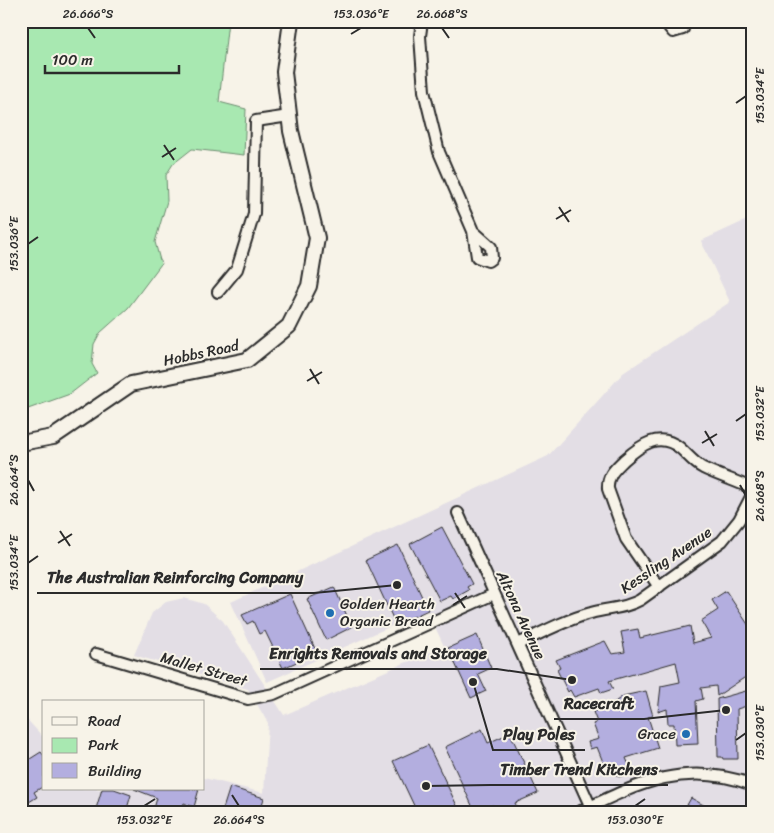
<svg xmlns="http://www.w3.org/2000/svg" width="774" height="833" font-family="Sriracha,sans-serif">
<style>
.built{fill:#e3dee5}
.green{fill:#a8e8b1;stroke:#6a8a6e}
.building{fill:#b3aedf;stroke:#2b2b2b}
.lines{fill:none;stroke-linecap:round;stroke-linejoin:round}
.street-casing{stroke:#2b2b2b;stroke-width:14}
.secondary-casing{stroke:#2b2b2b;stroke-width:18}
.street{stroke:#f7f3e8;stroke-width:10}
.secondary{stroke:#f7f3e8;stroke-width:14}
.ticks{fill:none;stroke:#2b2b2b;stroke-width:2}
.poi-dot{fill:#1f6fb2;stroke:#f7f3e8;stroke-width:2}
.labels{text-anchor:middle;stroke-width:4;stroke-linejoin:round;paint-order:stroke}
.street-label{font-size:15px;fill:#2b2b2b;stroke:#f7f3e8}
.poi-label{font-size:15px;fill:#2b2b2b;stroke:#f7f3e8;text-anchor:start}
.leader{fill:none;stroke:#2b2b2b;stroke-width:2}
.callout-dot{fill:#2b2b2b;stroke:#f7f3e8;stroke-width:2}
.callout-label{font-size:16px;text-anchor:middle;font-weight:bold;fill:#2b2b2b;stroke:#f7f3e8;stroke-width:4;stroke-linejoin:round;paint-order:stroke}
.neatline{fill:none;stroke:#2b2b2b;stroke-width:2}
.ticks-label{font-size:12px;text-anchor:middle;fill:#2b2b2b}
</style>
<rect width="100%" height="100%" fill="#f7f3e8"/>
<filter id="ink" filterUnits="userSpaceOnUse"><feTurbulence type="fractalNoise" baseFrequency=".02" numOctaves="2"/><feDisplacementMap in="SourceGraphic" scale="10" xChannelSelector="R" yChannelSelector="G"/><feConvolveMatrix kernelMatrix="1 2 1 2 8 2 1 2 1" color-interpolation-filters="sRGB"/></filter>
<g filter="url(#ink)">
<path class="built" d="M753,217V812H21V713L44,738V789H204V778L264,793L268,723L248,689L134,655L152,613L166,602L184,598L204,604L223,621L284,715L444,646L427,610L267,682L231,602L548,456L623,373L730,302L701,241Z"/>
<path class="green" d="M21,21H228L219,102L246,109L244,155L192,149L173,164L166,175L167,201L155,242L161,264L128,308L100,333L94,344L92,364L97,373L70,394L28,409L21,408Z"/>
<g class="building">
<path d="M442,527L472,584L467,587L469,590L453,599L451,596L440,601L410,544Z"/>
<path d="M398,545L428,610L396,625L366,560Z"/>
<path d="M334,587L352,627L326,640L307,599Z"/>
<path d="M726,591L753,632V672L717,696L716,686L701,688L703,699L696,701L698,744L675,745L674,724H668L667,709L658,712L661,686L680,682L676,662L609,681L613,689L601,693L599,688L574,697L570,690L568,692L557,670L560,668L556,660L605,641L612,654L625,652L621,632L638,629L640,638L690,626L693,643L711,638L701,621L718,610L712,600Z"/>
<path d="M290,594L317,653L283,668L265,631L259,634L253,621L247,624L242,615Z"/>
<path d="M477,635L491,668L478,674L486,691L471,698L448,648Z"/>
<path d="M753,689V704L737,709L738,759H723L722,757H718L717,699Z"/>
<path d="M646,691L653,716L648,717L658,748L626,758L632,772L619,777L611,771L609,765L605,767L597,747L590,749L588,742L599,739L593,724L597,722L593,712L612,704L623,696Z"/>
<path d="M482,729L488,743L510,733L538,793L515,803L519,812H496L493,805L475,812L445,747Z"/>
<path d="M428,745L460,812H417L393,761Z"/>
<path d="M41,752L44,756V786L34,792L37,797L21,807V771L25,769L22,764Z"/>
<path d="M230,787L264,798L260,812H222Z"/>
<path d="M102,789H114L131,795L126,812H95Z"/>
<path d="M134,789H199L194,807L184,803L181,812H153L157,798Z"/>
<path d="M691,798L716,812H691L693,808L687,805Z"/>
</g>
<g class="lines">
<defs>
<g id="street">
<path d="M422,21L420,36L424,91L439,152L473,231L477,257L488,261L492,258L491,247L473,231"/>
<path d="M664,21L673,32L683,29L684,21"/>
<path d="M218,292L237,269L254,214L256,121L289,116"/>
<path d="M458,513L593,812"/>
<path d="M659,587L626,539L608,489C607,475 615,469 624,460C641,445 659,431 680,448C688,455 694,463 703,468C719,476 737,481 753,489"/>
<path d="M518,644C541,633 565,620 591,613C608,608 624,609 640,600L722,541L739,520L753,493"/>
<path d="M96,654L248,699L274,694L494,594"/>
<path d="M579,812C639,783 686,760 753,785"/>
</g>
<path id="secondary" d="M21,443L53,437L131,384L247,360L289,326L309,286L317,238L291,131L284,72L291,21"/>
</defs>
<use href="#street" class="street-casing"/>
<use href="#secondary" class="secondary-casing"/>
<use href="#street" class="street"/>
<use href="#secondary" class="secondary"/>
</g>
</g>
<path class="ticks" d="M88,28L95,38M442,28L449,38M351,34L361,28M736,103L746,96M164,145L174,160M162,157L176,148M559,207L569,222M556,219L571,210M28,244L38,237M310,369L319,384M307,381L322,372M736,421L746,414M705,431L714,446M702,443L717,434M28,480L34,491M740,485L746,496M60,531L70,546M58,543L72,534M28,563L38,556M455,593L465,608M453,605L467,596M736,740L746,733M232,795L239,806M144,806L155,799M635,806L645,799"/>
<g class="poi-dot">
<circle cx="330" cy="613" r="5"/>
<circle cx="686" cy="734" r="5"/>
</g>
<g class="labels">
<g class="street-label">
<text transform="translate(201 353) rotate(-12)" y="5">Hobbs Road</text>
<text transform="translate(666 560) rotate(-34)" y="5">Kessling Avenue</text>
<text transform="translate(521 615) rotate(65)" y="5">Altona Avenue</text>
<text transform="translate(204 669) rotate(16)" y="5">Mallet Street</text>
</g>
<g class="poi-label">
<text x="340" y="609">Golden Hearth<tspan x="340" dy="17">Organic Bread</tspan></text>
<text x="676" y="739" text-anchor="end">Grace</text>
</g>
</g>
<path class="leader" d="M397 585L314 593H37M572 680L497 669H260M726 710L644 719H554M473 682L493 750H585M426 786L490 785H668"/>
<g class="callout-dot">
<circle cx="397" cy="585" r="5"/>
<circle cx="572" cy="680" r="5"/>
<circle cx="726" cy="710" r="5"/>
<circle cx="473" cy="682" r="5"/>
<circle cx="426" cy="786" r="5"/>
</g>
<g class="callout-label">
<text x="175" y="583">The Australian Reinforcing Company</text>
<text x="378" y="659">Enrights Removals and Storage</text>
<text x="599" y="709">Racecraft</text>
<text x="539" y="740">Play Poles</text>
<text x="579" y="775">Timber Trend Kitchens</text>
</g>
<rect width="774" height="833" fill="none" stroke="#f7f3e8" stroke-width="55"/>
<rect x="42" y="700" width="162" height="90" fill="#f7f3e8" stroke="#a5a39c"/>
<rect x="52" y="717" width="25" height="8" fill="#f7f3e8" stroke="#a5a39c"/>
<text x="88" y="726" font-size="15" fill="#2b2b2b">Road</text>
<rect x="52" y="738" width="25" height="15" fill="#a8e8b1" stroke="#a5a39c"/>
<text x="88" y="750" font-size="15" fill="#2b2b2b">Park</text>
<rect x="52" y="763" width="25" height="15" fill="#b3aedf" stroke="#a5a39c"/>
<text x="88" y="776" font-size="15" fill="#2b2b2b">Building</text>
<path d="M45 65v8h134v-8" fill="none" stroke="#2b2b2b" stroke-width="2.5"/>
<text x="52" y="65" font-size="15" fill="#2b2b2b" stroke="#f7f3e8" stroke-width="4" paint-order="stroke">100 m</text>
<rect x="28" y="28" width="718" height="778" class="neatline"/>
<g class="ticks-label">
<text x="88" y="18">26.666°S</text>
<text x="361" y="18">153.036°E</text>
<text x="442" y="18">26.668°S</text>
<text transform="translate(760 96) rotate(-90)" y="4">153.034°E</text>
<text transform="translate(14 244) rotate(-90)" y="4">153.036°E</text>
<text transform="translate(760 414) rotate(-90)" y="4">153.032°E</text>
<text transform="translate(14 480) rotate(-90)" y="4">26.664°S</text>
<text transform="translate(760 496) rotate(-90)" y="4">26.668°S</text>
<text transform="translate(14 563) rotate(-90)" y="4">153.034°E</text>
<text transform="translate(760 733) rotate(-90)" y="4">153.030°E</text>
<text x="144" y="824">153.032°E</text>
<text x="239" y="824">26.664°S</text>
<text x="635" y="824">153.030°E</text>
</g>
</svg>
